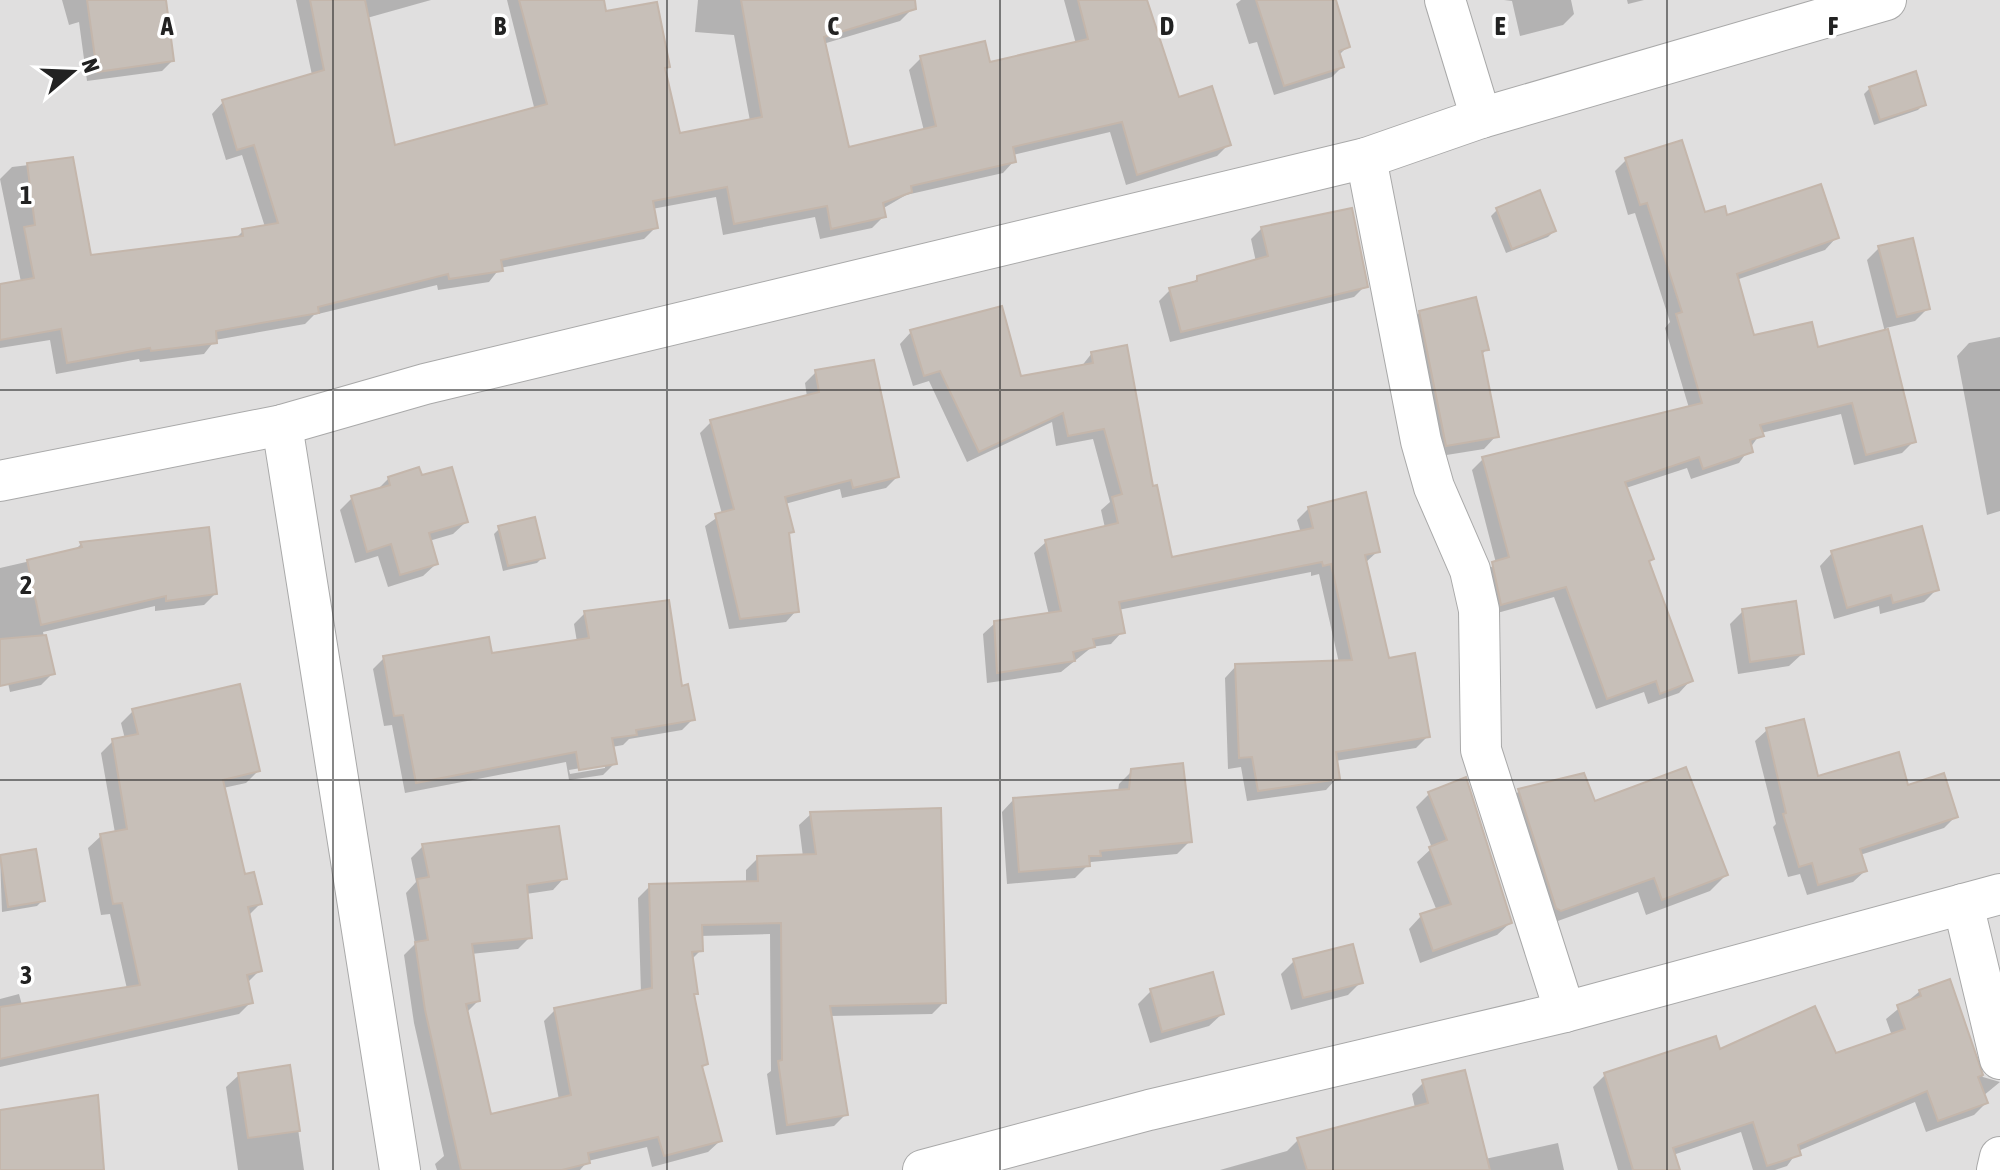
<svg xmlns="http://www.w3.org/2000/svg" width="2000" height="1170" font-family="'Asap Condensed',sans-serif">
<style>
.residential{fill:#e0dfdf}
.shadow{fill:#0003;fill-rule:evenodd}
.building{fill:#c7bfb8;stroke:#c4b6ab;stroke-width:2}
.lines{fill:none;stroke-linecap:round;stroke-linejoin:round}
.street-casing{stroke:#a9a9a9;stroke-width:42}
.street{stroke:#fff;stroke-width:40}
.grid{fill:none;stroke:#222;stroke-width:2;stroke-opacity:0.55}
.grid-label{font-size:26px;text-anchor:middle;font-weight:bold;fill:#222;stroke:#fff;stroke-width:7;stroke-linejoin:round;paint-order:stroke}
</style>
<rect width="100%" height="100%" fill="#f2efe9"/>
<rect class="residential" x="0" y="0" width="2000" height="1170"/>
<g class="shadow">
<path d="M62,0H164L172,61L162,71L87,81L79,22L69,25Z"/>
<path d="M296,0H431L367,18L393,147L535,111L507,0H602L604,13L668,66L664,70L678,135L750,121L734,35L695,32L698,0H910L912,9L900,21L823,44L847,149L924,131L909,70L921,58L988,64L1076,44L1064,0H1147L1178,100L1228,145L1217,156L1126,185L1110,132L1013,155L1014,161L1003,173L906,195L882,209L884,216L872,228L820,239L815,217L723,235L716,197L652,209L656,227L644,239L500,268L489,282L438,290L437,285L314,315L305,324L215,340L204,354L140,362L139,359L56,374L50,340L0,348V286L21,282L0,179L12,167L71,160L89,258L235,239L243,231L265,227L242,155L226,160L212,114L223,102L312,75Z"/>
<path d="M1241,0H1333L1348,46L1338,56L1342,67L1332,77L1274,95L1257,42L1249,44L1236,4Z"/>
<path d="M1504,0H1571L1574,14L1563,25L1520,36L1512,1Z"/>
<path d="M1627,0H1644L1628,4Z"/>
<path d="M1870,88L1924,104L1918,110L1874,125L1864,94Z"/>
<path d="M1626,160L1704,214L1836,238L1825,250L1736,280L1753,337L1816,349L1885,332L1867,260L1879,248L1928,308L1915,321L1886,328L1914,441L1902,453L1854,465L1841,414L1761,433L1739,463L1691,479L1687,468L1626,488L1652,559L1648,563L1690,681L1679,693L1648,704L1644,692L1596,709L1554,597L1490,615L1481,576L1496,563L1472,470L1484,458L1689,408L1665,328L1670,322L1635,213L1628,215L1615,171Z"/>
<path d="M1497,210L1554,231L1548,237L1506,253L1491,216Z"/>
<path d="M1262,228L1365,286L1354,297L1170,342L1159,301L1170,290L1190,285L1198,278L1256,262L1251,239Z"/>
<path d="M1420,312L1487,349L1481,355L1496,436L1484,449L1434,457L1407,325Z"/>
<path d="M911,332L1020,379L1081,367L1092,353L1151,488L1171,560L1301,533L1297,520L1309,508L1378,551L1365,563L1387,660L1427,737L1416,748L1335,761L1337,778L1326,790L1247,801L1241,767L1228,769L1225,678L1236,666L1339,663L1319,574L1311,576V572L1118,610L1122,632L1111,644L1092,647L1061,672L987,683L983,634L995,623L1049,615L1034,553L1046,542L1105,528L1101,510L1110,502L1093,439L1056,446L1052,422L967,462L929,381L913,386L900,344Z"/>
<path d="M2000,337V511L1987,515L1957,356L1969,343Z"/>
<path d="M816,372L897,477L886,488L842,498L840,489L785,504L791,531L787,535L796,611L786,622L729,629L705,526L722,514L700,433L711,422L807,397L805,383Z"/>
<path d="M389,478L466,522L453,534L429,541L436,564L423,576L388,587L378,556L355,563L340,510L352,498L376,491Z"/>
<path d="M500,528L543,557L537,563L503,571L494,534Z"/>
<path d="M81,544L215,594L204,605L155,611V606L43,632L52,674L41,685L10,692L0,647V568L74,551Z"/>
<path d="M1832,553L1937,589L1924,602L1880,614L1879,606L1834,619L1820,566Z"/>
<path d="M1743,611L1802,654L1789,666L1738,674L1730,624Z"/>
<path d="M585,613L680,688L693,719L682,730L629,739L623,745L612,747L615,763L603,775L569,780L566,762L405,793L392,725L384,726L373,669L384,658L491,655L577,642L574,624ZM605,764V768L570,774L569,770Z"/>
<path d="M133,711L258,771L246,783L223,788L243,876L260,904L248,916L260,970L247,983L251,1002L239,1014L0,1067V999L19,994L22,1005L127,989L110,914L101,915L88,848L101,836L115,833L101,753L113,741L125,739L121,723Z"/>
<path d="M1767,730L1817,779L1956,816L1944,828L1860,855L1865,871L1853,882L1807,895L1800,874L1788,877L1773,827L1776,824L1755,741Z"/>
<path d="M1132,771L1190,841L1177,854L1091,862L1075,878L1007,884L1002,812L1014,799L1118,791L1119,784Z"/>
<path d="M1519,791L1594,804L1726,875L1710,891L1646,915L1638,892L1544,926L1503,807Z"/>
<path d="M1429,794L1510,923L1497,935L1420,963L1409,929L1421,916L1437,911L1417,862L1432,848L1416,807Z"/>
<path d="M811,814L944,1002L932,1014L830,1016L846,1114L834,1126L776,1135L767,1074L771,1071L770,934L700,936L701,950L691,960L696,993L692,997L706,1064L700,1069L720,1141L708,1152L652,1167L647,1147L588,1161L580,1170H437L435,1164L444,1156L414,1023L404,955L415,944L406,893L416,882L411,858L423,846L564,878L553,890L526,894L530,937L518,949L471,954L478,1001L466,1013L489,1116L559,1100L544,1021L555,1010L641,993L638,898L650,886L746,883V870L758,858L803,857L799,825Z"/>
<path d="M34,852L43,900L37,906L2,912L0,857Z"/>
<path d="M1294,961L1361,982L1348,995L1291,1010L1281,974Z"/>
<path d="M1151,991L1222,1014L1209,1026L1150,1043L1138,1004Z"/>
<path d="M1920,991L1983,1077L2000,1082L1983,1096L1986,1103L1974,1115L1926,1132L1915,1102L1798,1151L1787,1166L1775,1170H1753L1741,1132L1673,1155L1678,1170H1618L1593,1087L1605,1075L1719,1051L1835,1055L1892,1036L1886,1019Z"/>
<path d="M289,1067L304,1170H238L226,1087L239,1075Z"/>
<path d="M1424,1082L1485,1159L1558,1143L1564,1170H1220L1287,1151L1298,1140L1415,1108L1412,1094Z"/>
</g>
<g class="building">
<path d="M87,0H166L174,61L97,72Z"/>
<path d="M310,0H365L395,145L547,104L519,0H604L606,11L657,2L670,67L665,68L680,133L762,117L741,0H915L916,9L824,37L849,147L936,126L920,56L985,41L990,62L1088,39L1078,0H1147L1179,97L1212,86L1231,145L1137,175L1122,122L1013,147L1016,162L911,186L912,192L883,203L886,217L831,229L827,206L734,224L727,187L653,201L658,228L501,260L503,271L449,279L448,274L318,307L319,313L216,331L217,343L151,351L150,348L67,363L61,329L0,340V284L34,278L24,227L35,225L27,163L73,157L91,255L243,236L242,229L278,223L254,145L237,150L222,100L324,70Z"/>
<path d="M1256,0H1336L1350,47L1339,51L1344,67L1284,86Z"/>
<path d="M1916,71L1926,105L1880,120L1869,87Z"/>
<path d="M1682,140L1705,212L1725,206L1727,215L1821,184L1839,238L1737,274L1754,335L1812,322L1818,347L1888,329L1916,442L1866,455L1852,403L1760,425L1764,436L1750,440L1753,452L1703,469L1699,457L1625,482L1654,559L1649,561L1693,681L1660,694L1656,681L1607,699L1566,587L1501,605L1492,562L1509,557L1482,457L1702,403L1676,314L1682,312L1647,203L1640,205L1625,158Z"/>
<path d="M1540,190L1556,231L1512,249L1496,208Z"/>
<path d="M1352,208L1368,287L1181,332L1169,288L1197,281V276L1268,256L1261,227Z"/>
<path d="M1913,238L1930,309L1897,317L1878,246Z"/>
<path d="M1476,297L1489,350L1482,351L1499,437L1446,446L1419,311Z"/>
<path d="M1002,306L1021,376L1093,363L1091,352L1127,345L1153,486L1157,485L1172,557L1313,528L1308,507L1366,492L1380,552L1365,555L1389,658L1415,653L1430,737L1336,752L1340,779L1258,791L1252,757L1239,758L1235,664L1352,660L1331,564L1323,566L1322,562L1119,602L1125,633L1093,639L1095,647L1073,652L1075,661L997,673L994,621L1061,611L1045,540L1118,523L1112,497L1122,494L1104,429L1068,436L1063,413L979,452L940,371L924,376L910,330Z"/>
<path d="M874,360L899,477L853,488L851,480L785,497L794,532L789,533L799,612L740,619L715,514L734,509L710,420L819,392L815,370Z"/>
<path d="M419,467L422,475L452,467L468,522L429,533L438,564L400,575L391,544L367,552L351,496L390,485L388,477Z"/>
<path d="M535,517L545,558L508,566L498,526Z"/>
<path d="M1922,526L1939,590L1893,603L1891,595L1847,608L1831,551Z"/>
<path d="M209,527L217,594L166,601V596L41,625L27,560L82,547L80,542Z"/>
<path d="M669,600L682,686L688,684L695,720L636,730L637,735L612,738L617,764L579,770L576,752L416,783L403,715L394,716L383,656L489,637L492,653L589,638L584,611Z"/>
<path d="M1796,601L1804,654L1750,662L1742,609Z"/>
<path d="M46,635L55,674L0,686V639Z"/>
<path d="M240,684L260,771L223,780L245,874L254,872L262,904L248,907L262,971L247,975L253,1003L0,1059V1007L140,985L122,903L113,904L100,834L127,829L112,739L138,734L132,709Z"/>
<path d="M1804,719L1818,776L1899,752L1908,785L1944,773L1958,817L1860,849L1867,871L1818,885L1812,863L1799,867L1783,814L1786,813L1766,728Z"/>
<path d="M1183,763L1192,842L1100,851L1101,856H1089L1090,866L1019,872L1013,798L1129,789L1131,769Z"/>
<path d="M1686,767L1728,875L1662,900L1654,878L1561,911L1556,908L1518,789L1584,773L1595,801Z"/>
<path d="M1466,777L1512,923L1433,951L1420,914L1451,904L1429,847L1447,840L1428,792Z"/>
<path d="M941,808L946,1003L830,1006L848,1115L787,1125L778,1061L782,1060L781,923L702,925L703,951L692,952L698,994H694L708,1064L702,1066L722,1141L664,1156L658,1137L588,1153L590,1163L562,1170H461L425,1010L415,942L428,940L417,879L429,877L422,844L559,826L567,879L527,885L532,938L472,944L480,1001L466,1004L491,1114L571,1095L554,1008L652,988L649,884L758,881L757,856L816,854L810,812Z"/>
<path d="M36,849L45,901L8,907L0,855Z"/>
<path d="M1353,944L1363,983L1303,998L1293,959Z"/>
<path d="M1213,972L1224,1014L1162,1032L1150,989Z"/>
<path d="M1950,979L1983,1075L1978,1077L1988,1103L1938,1121L1927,1091L1798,1145L1801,1155L1767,1166L1753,1122L1673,1148L1680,1170H1633L1604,1073L1716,1036L1720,1049L1815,1006L1836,1053L1905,1029L1897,1005L1921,996L1919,990Z"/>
<path d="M290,1065L300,1131L248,1138L238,1073Z"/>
<path d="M1465,1070L1490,1170H1307L1297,1138L1428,1103L1422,1080Z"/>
<path d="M98,1095L104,1170H0V1110Z"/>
</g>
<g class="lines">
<defs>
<g id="street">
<path d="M1445,0L1481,118"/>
<path d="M1366,158L1421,441L1434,487L1470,570L1479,610L1481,750L1565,1012"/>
<path d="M282,425L400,1170"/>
<path d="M0,481L282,425L425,384L1366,158L1481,118L1886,0"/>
<path d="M1963,904L2000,1059"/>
<path d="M923,1170L1149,1110L1565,1012L2000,894"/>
<path d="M1997,1170L2000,1157"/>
</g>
</defs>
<use href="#street" class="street-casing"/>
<use href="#street" class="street"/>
</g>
<path class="grid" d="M333,0V1170M667,0V1170M1000,0V1170M1333,0V1170M1667,0V1170M0,390H2000M0,780H2000"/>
<g class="grid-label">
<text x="167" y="35">A</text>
<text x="500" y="35">B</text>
<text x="833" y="35">C</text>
<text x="1167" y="35">D</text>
<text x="1500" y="35">E</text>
<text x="1833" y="35">F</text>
<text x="26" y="204">1</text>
<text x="26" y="594">2</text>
<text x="26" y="984">3</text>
</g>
<g transform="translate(72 72) rotate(71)" stroke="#ffffff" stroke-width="6" paint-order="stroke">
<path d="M0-6L14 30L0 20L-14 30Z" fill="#222222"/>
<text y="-12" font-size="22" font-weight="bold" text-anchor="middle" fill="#222222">N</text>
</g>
</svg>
